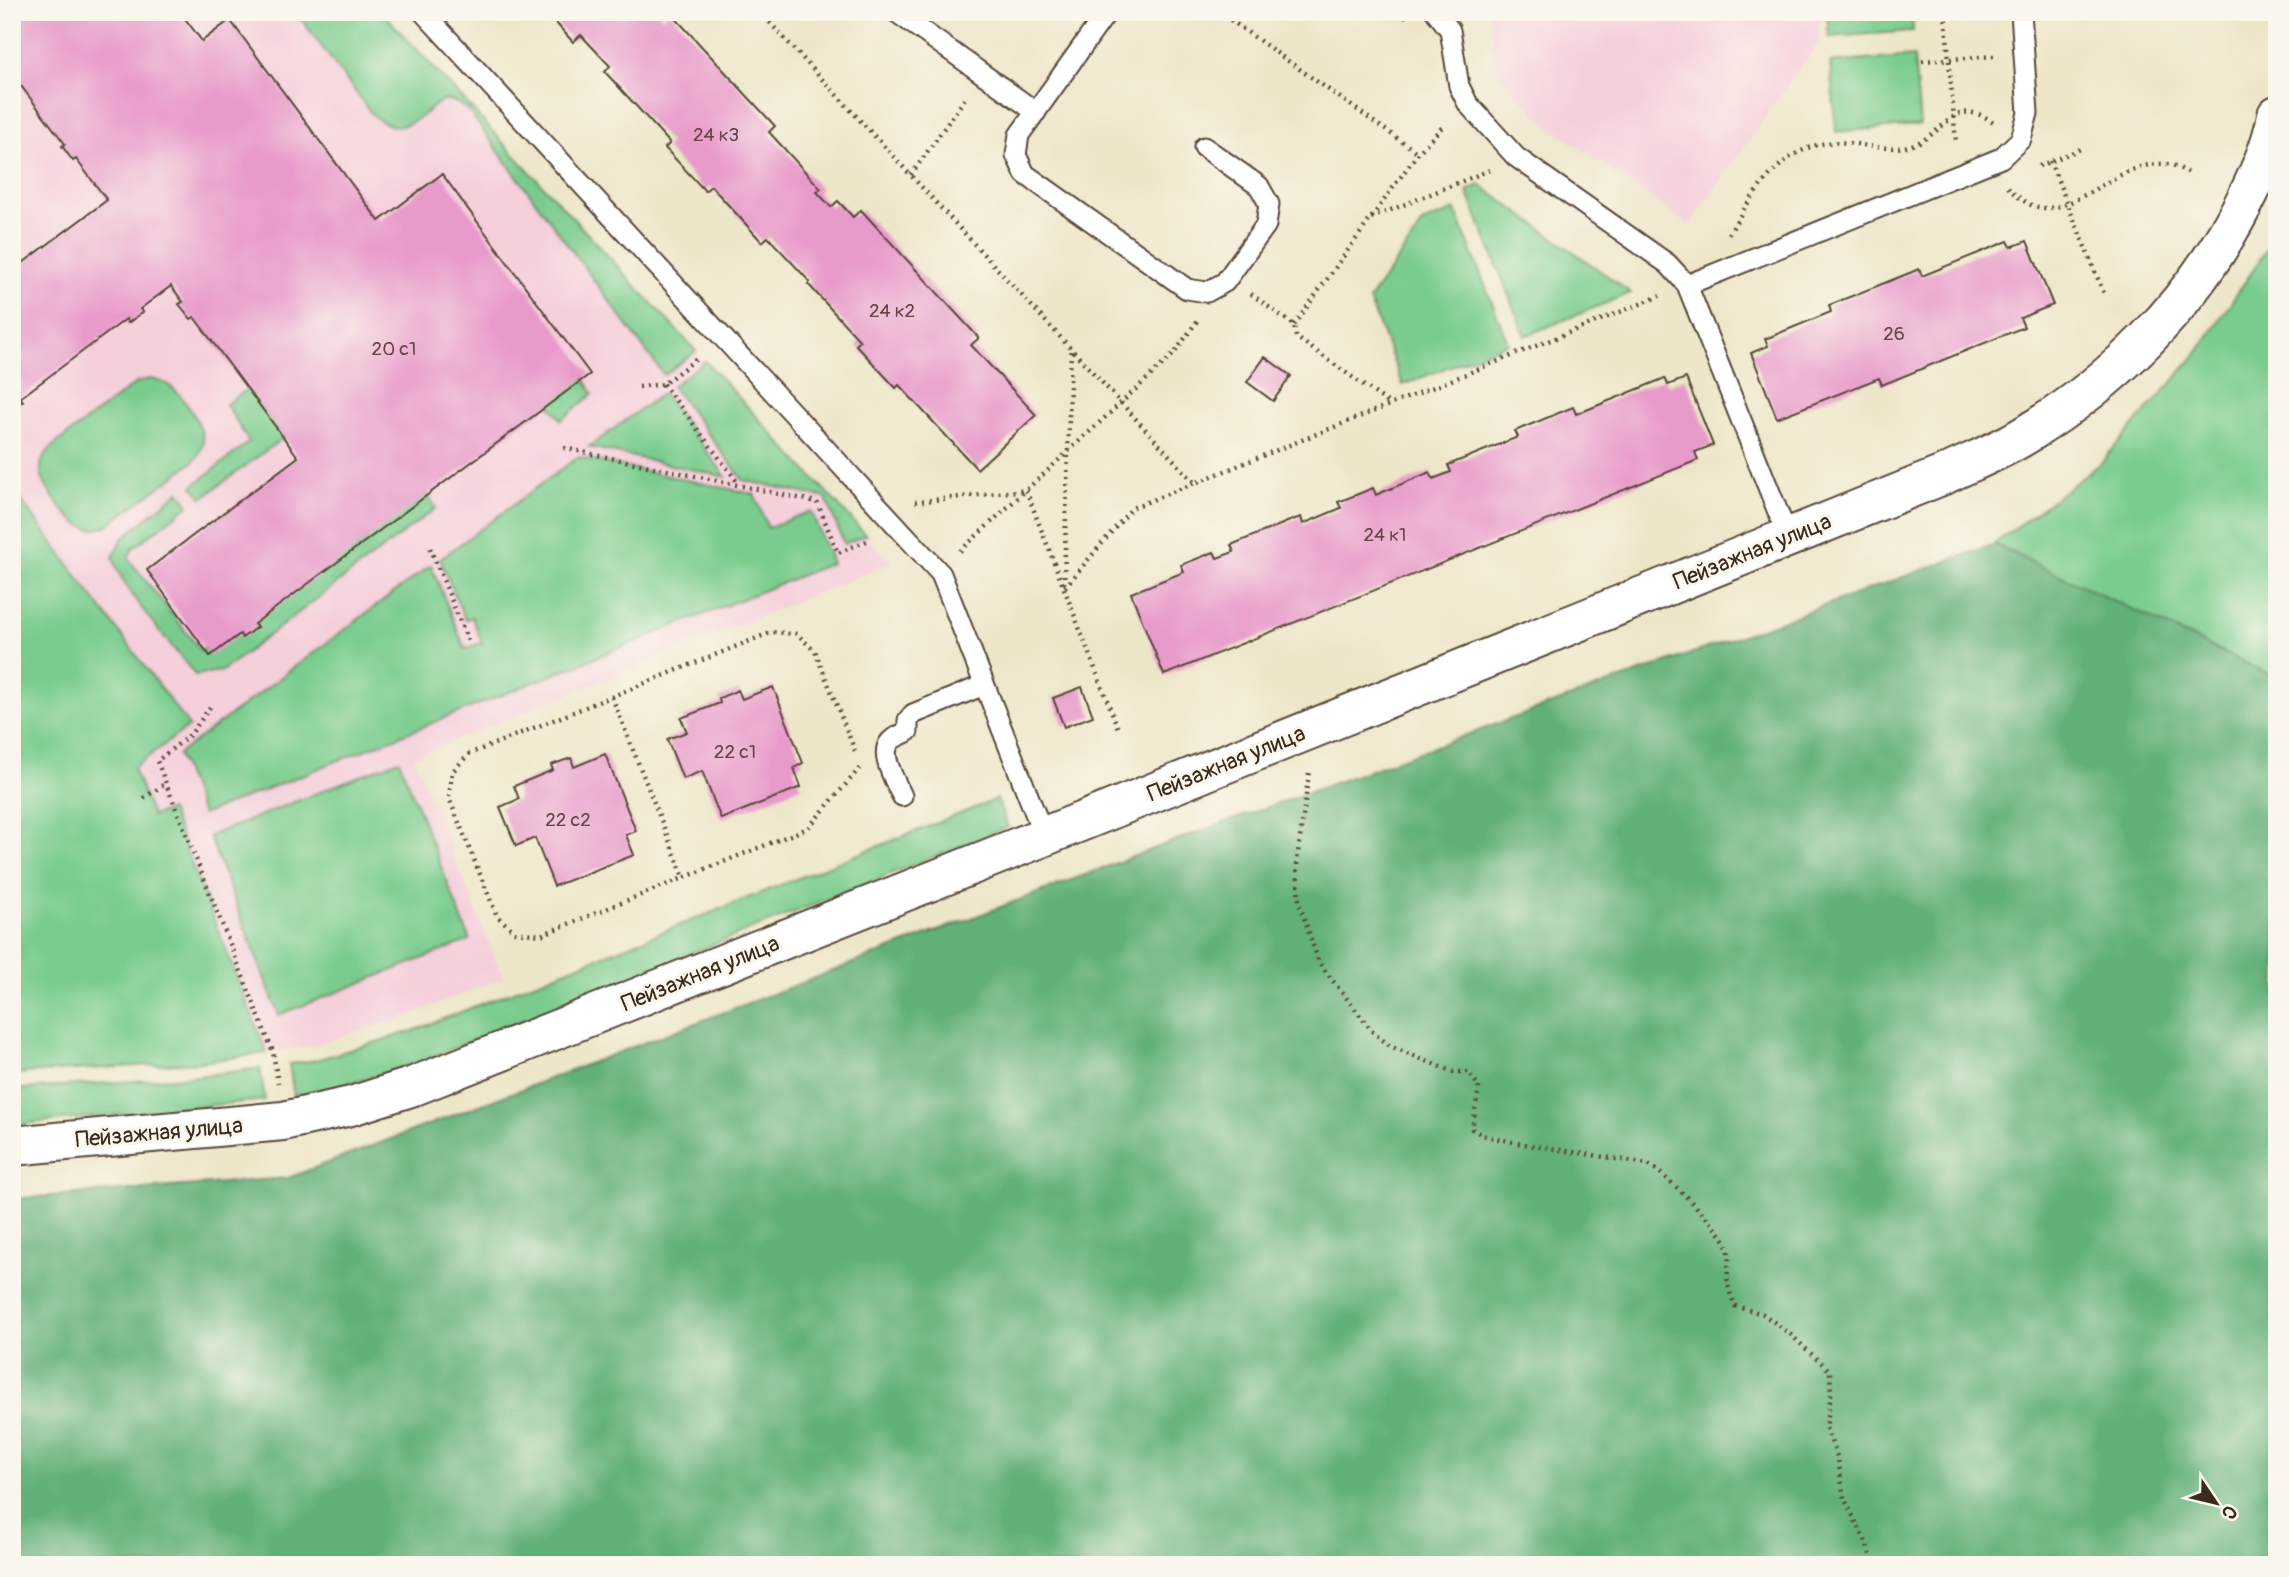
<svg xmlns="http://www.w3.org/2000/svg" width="2289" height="1577" font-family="Pangolin,sans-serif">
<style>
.built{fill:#f5cfda}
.green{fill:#79cc8e;stroke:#5a7b56;stroke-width:2}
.forest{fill:#62b079;stroke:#4e6d4c;stroke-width:2}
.building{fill:#e89bca}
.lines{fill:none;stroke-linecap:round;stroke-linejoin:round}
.lane-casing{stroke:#564638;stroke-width:23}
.street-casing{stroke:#564638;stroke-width:42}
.path{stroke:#564638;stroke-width:4.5;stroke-dasharray:2 5;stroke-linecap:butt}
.lane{stroke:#fff;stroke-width:19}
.street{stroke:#fff;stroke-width:38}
.labels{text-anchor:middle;stroke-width:6;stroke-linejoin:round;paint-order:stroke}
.number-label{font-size:19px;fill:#664649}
.street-label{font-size:23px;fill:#3b2a1e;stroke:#fbf7ec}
</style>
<rect width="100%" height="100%" fill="#fbf7ec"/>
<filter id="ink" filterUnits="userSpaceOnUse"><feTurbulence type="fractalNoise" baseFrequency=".0143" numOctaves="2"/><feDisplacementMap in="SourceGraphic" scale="14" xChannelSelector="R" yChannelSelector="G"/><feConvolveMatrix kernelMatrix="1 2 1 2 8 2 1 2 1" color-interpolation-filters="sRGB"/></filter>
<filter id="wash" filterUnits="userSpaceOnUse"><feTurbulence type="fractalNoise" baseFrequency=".00686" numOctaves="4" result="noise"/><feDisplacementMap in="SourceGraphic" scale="28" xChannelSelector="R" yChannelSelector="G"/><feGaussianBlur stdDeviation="1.57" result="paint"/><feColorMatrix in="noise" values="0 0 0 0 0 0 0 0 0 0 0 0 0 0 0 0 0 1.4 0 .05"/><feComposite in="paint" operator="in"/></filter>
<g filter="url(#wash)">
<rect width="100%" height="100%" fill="#ede6c9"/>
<g class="built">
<path d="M12,12H382L892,563L414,757L503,978L408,1016L311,1046L199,1062L12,1074Z"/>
<path d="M1488,12H1817L1820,40L1689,225L1544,123L1498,73Z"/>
</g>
<g class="green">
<path d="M296,12H382L696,351L664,375L468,110C459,104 452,98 441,101C417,119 399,140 372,114Z"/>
<path d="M1827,12H1912L1913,31L1829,37Z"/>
<path d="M1914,56L1920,125L1836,132L1830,63Z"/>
<path d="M1480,185L1631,293L1525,336L1467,191Z"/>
<path d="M1455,210L1508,343L1403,385L1369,300L1424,222Z"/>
<path d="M2277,234V678L1994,544L2100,464L2196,355Z"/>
<path d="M705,361L866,535L844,544L826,498L743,480L672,386Z"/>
<path d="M580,371L593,394L561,420L545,398Z"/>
<path d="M149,379C157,380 163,381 170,386C182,395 205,427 203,443C202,451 198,456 193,462L108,525C99,529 91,531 82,526C68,519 40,485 41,469C41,458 47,452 54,445L136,383Z"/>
<path d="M248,389L284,437L202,498L193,486L249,442L226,404Z"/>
<path d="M663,393L726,477L589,447Z"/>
<path d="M578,457L754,494L768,528L811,511L832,563L202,815L178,754L431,565L465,649L482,643L472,617L465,620L440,559Z"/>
<path d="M422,487L436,508L222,671L195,675C172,645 122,591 113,557L122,539L179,491L189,505L133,548L128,558L201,651Z"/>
<path d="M12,494L20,499L189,726L133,768L152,816L170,810L267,1053L199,1062L12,1074Z"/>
<path d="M399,760L470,940L279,1015L209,836Z"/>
<path d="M997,799L1008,827L424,1060L369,1078L294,1096L289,1064L316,1060L413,1031Z"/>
<path d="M260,1068L265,1100L12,1125V1090L200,1076Z"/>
</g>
<path class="forest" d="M1994,544L2277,678V1565H12V1199L288,1178L1182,838Z"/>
<g id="blocks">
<g class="building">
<path d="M12,12H180L202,41L230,20L379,221L442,174L590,374L254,624L257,627L242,638L240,634L210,656L147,570L298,457L194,317L191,319L179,304L183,302L171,286L140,309L143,312L128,323L126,319L20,398L23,401L12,409V271L107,200L76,159L73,161L62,146L65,144L12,74Z"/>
<path d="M546,12H658L662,17L670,12L775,126L769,132L821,189L817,192L831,207L838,201L853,217L861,210L979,338L971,345L1036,415L977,469L899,385L896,388L856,345L860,341L808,284L810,282L768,237L762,242L711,186L705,191L665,148L670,143L605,72L610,66L581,35L573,42Z"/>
<path d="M2008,241L2011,247L2027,241L2053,305L2020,318L2024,327L1882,385L1879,378L1777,418L1751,353L1768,346L1765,339L1831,312L1829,305L1907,274L1919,269L1922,276Z"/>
<path d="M1265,357L1291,376L1273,401L1247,382Z"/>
<path d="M1665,378L1668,385L1686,378L1713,445L1695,452L1698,460L1164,675L1131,593L1184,572L1181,565L1214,552L1217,558L1234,552L1231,545L1292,520L1301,517L1303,524L1341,508L1338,502L1373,488L1376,495L1430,472L1433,479L1451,472L1448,465L1518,437L1515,431L1573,407L1576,414L1584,411Z"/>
<path d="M773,687L803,763L794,768L801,787L721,819L702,771L683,779L667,739L687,732L681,718L720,703L719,698L738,690L742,699Z"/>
<path d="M1082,687L1093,716L1064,727L1053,698Z"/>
<path d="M605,754L636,831L626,835L634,855L554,886L535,838L516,846L500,807L519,799L514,786L553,770L551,765L571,758L574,767Z"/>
</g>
</g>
</g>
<g filter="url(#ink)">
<use href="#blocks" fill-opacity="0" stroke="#564638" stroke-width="2"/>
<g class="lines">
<defs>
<g id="lane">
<path d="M423,12L941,574L1044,836"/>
<path d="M896,12L1036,112"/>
<path d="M1107,12L1019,135L1016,155L1025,174L1187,289L1207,292L1225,282L1266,225L1269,204L1259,186L1204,147"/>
<path d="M1436,12L1450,30L1459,86L1468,104L1516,157L1668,264L1687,285L1788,537"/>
<path d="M1687,285L2001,158L2021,139L2028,113L2021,12"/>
<path d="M902,796C896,782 876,751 893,739C898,735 903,735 908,731V720L913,714L984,685"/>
</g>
<path id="street" d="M12,1146L283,1121L351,1106L414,1086L1038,839L1946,474C1973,461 2002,450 2027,434C2114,381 2187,308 2236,218C2253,187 2271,150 2277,115"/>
</defs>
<use href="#lane" class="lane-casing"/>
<use href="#street" class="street-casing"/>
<g class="path">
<path d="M760,12L1195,483L1660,296"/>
<path d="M1219,12L1418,153"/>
<path d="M1399,12L1409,19"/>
<path d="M1945,12L1956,143"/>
<path d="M1922,61L1995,56"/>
<path d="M2050,161L2105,296"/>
<path d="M2039,166L2083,148"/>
<path d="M911,175L966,97"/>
<path d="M2008,187C2017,197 2029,207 2044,208C2080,210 2120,161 2165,164C2173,164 2182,170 2190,173"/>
<path d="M1371,218L1490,170"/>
<path d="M1729,234C1755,189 1789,136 1848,143C1867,145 1893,152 1912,145C1948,133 1952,94 1995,123"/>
<path d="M1251,294L1294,325L1296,337L1390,404"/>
<path d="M1294,325L1418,153L1445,124"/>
<path d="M663,384L739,484"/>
<path d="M639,387L663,384L699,357"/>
<path d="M564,448L817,502L838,553L869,540"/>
<path d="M915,502L1026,490L1119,731"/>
<path d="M430,548L469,643"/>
<path d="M960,551L1174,354L1197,321"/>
<path d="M1064,584L1071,349"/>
<path d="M1065,587L1132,508L1195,483"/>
<path d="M612,697L684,878"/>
<path d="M210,707L191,734L157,761L273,1052L278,1083"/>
<path d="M855,751L815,651L797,634L772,632L469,754L452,772L449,798L497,916L515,932L541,935L808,828L860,768"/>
<path d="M1309,773L1297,860L1299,903L1319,963L1373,1032L1390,1046L1453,1072H1469L1479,1087L1472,1129L1482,1135L1517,1143L1648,1164C1664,1173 1723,1230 1728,1247C1731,1259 1726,1272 1728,1285C1729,1292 1733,1299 1735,1306L1763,1314L1790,1334L1830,1371L1831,1395L1826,1428L1838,1459L1844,1498L1865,1540L1874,1565"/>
<path d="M144,798L166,783"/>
<path d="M2241,1565L2277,1556"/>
</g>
<use href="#lane" class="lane"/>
<use href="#street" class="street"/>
</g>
</g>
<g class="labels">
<g class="number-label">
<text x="716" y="141">24 к3</text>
<text x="892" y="317">24 к2</text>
<text x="1894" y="340">26</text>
<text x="394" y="355">20 с1</text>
<text x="1385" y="541">24 к1</text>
<text x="735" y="758">22 с1</text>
<text x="568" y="826">22 с2</text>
</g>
<g class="street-label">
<text transform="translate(1752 551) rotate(-22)" y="8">Пейзажная улица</text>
<text transform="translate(1226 763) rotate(-22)" y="8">Пейзажная улица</text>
<text transform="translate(700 973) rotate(-22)" y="8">Пейзажная улица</text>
<text transform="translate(159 1132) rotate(-5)" y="8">Пейзажная улица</text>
</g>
</g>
<rect width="2289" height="1577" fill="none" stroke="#fbf7ec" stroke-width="42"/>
<g transform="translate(2216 1503) rotate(125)" stroke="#fbf7ec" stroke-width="5" paint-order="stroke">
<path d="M0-5L12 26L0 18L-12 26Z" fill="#3b2a1e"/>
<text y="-10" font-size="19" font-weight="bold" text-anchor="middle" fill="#3b2a1e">С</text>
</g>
</svg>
